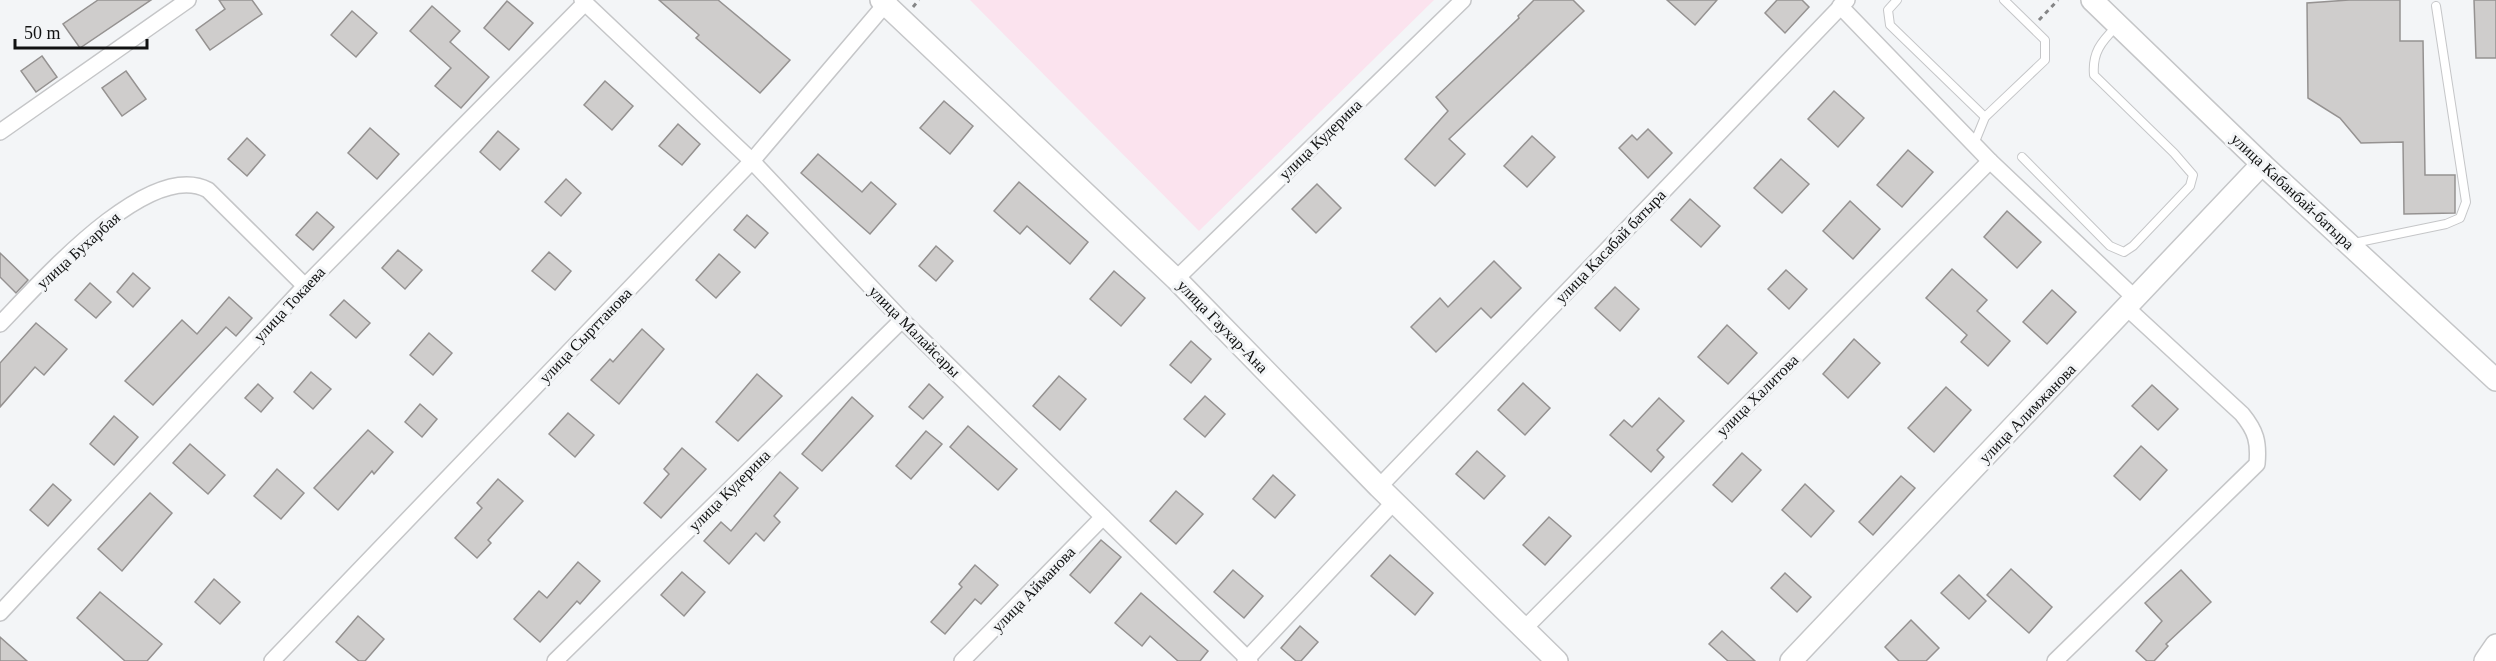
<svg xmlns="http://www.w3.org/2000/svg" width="2496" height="661" font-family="Georgia,serif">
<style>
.education{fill:#fbe3ee}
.building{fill:#cfcdcc;stroke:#959291;stroke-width:1.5}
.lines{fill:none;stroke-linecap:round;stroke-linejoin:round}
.lane-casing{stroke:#c5c6c8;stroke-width:10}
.street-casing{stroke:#c5c6c8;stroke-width:18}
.secondary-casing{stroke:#c5c6c8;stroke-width:24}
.path{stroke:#848586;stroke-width:3;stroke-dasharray:4.5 4.5;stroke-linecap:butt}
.lane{stroke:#fff;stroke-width:8}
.street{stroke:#fff;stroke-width:15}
.secondary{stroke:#fff;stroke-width:21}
.labels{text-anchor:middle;stroke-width:6;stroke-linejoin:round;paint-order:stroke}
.street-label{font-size:16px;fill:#111212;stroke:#f3f5f7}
</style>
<rect width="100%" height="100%" fill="#f3f5f7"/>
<path class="education" d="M970,0H1434L1199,231Z"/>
<g class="building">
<path d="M98,0H151L80,48L63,24Z"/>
<path d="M219,0H252L262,14L210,50L196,30L225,9Z"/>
<path d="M659,0H718L790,60L760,93L696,38L699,35Z"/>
<path d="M1534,0H1573L1584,11L1449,139L1465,154L1435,186L1405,159L1448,111L1436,97L1519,18L1518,16Z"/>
<path d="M1667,0H1717L1695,25Z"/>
<path d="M1777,0H1802L1809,7L1785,33L1765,13Z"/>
<path d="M2349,0H2400V41H2423L2425,175H2455V213L2404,214L2403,142L2361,143L2340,118L2308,98L2307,3Z"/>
<path d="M2474,0H2496V58H2476Z"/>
<path d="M507,1L533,23L509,50L484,28Z"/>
<path d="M432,6L460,31L450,42L489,77L461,108L435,86L451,68L410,31Z"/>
<path d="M352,11L377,33L356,57L331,35Z"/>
<path d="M42,56L57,77L36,92L21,71Z"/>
<path d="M126,71L146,99L122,116L102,88Z"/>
<path d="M605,81L633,106L612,130L584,105Z"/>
<path d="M1834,91L1864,118L1838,147L1808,119Z"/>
<path d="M944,101L973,126L950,154L920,128Z"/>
<path d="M678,124L700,144L682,165L659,146Z"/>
<path d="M370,128L399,154L377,179L348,153Z"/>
<path d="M1648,129L1672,153L1648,178L1619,148L1632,135L1637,140Z"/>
<path d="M498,131L519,149L500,170L480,152Z"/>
<path d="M1532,136L1555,157L1527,187L1504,166Z"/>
<path d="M247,138L265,155L247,176L228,159Z"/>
<path d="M1908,150L1933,172L1902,207L1877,185Z"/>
<path d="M818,154L862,192L871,182L896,204L870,234L801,173Z"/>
<path d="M1781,159L1809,184L1782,213L1754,188Z"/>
<path d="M566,179L581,193L561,216L545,202Z"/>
<path d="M1019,182L1088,242L1070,264L1027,226L1020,234L994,211Z"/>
<path d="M1317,184L1341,208L1316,233L1292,209Z"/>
<path d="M1690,199L1720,226L1701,247L1671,220Z"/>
<path d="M1850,201L1880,229L1853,259L1823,231Z"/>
<path d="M2007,211L2041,242L2017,268L1984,237Z"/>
<path d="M317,212L334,227L313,250L296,235Z"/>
<path d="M747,215L768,233L755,248L734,230Z"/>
<path d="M936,246L953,261L936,281L919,266Z"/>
<path d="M398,250L422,270L405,289L382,268Z"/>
<path d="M549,252L571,271L555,290L532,271Z"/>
<path d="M0,253L28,280L16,293L0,277Z"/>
<path d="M719,254L740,272L716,298L696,280Z"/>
<path d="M1494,261L1521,288L1491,318L1481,308L1436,352L1411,327L1440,298L1448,307Z"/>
<path d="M1952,269L1987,300L1977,311L2010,341L1988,366L1961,342L1967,335L1926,298Z"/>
<path d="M1786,270L1807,289L1789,309L1768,289Z"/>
<path d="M1114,271L1145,298L1121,326L1090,299Z"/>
<path d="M133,273L150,288L133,307L117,292Z"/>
<path d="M90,283L111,302L96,318L75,300Z"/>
<path d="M1615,287L1639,309L1620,331L1595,308Z"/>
<path d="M2052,290L2076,312L2047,344L2023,322Z"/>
<path d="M229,297L252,318L236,336L226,327L153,405L125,381L182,320L197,334Z"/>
<path d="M344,300L370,323L356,338L330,315Z"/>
<path d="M36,323L67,349L44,375L35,367L0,407V363Z"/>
<path d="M1727,325L1757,353L1728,384L1698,357Z"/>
<path d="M642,329L664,349L619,404L591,380L610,359L613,362Z"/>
<path d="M429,333L452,353L433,375L410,355Z"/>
<path d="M1854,339L1880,363L1848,398L1823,374Z"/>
<path d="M1191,341L1211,359L1191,383L1170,365Z"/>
<path d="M311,372L331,389L313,409L294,392Z"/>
<path d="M757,374L782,396L738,441L716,422Z"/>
<path d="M1059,376L1086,399L1060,430L1033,406Z"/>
<path d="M1523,383L1550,408L1525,435L1498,410Z"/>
<path d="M258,384L273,398L261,412L245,398Z"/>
<path d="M929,384L943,397L923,419L909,407Z"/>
<path d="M2152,385L2178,409L2158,430L2132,406Z"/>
<path d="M1946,387L1971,410L1934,452L1908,428Z"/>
<path d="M1205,396L1225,414L1205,437L1184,419Z"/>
<path d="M852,397L873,416L822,471L802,454Z"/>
<path d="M1659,398L1684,421L1657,450L1664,457L1651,472L1610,435L1624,420L1632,427Z"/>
<path d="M420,404L437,419L422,437L405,422Z"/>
<path d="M568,413L594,435L575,457L549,434Z"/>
<path d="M114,416L138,437L114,465L90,444Z"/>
<path d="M968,426L1017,469L998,490L950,447Z"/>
<path d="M368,430L393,452L374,474L372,471L338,510L314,488Z"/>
<path d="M926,431L942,444L911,479L896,466Z"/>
<path d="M190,444L225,475L208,494L173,463Z"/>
<path d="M2141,446L2167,470L2140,500L2114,476Z"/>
<path d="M682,448L706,469L661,518L644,503L669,474L664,469Z"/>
<path d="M1477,451L1505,476L1484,499L1456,474Z"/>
<path d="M1742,453L1761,470L1732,502L1713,485Z"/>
<path d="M277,469L304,493L281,519L254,496Z"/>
<path d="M780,472L798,488L774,516L780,522L764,541L756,533L729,564L704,541L721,522L731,531Z"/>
<path d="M1273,475L1295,495L1275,518L1253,499Z"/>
<path d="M1901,476L1915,488L1873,535L1859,522Z"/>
<path d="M498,479L523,501L488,540L491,543L477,558L455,538L482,508L477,503Z"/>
<path d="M53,484L71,500L48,526L30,510Z"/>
<path d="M1805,484L1834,511L1811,537L1782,510Z"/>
<path d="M1176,491L1203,514L1176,544L1150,521Z"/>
<path d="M150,493L172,513L122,571L98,549Z"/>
<path d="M1549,517L1571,536L1545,565L1523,545Z"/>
<path d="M1101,540L1121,557L1090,593L1070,575Z"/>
<path d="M1390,555L1433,593L1415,615L1371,576Z"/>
<path d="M578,562L600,581L580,604L577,601L540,642L514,619L539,591L547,598Z"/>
<path d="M975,565L998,585L981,604L975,599L945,634L931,622L962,587L959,584Z"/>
<path d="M2011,569L2052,607L2029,633L1987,595Z"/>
<path d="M1233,570L1263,596L1244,618L1214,592Z"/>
<path d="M2181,570L2211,602L2166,644L2168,646L2154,661H2147L2136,651L2162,621L2145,603Z"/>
<path d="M682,572L705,592L684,616L661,595Z"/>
<path d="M1785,573L1811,597L1797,612L1771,588Z"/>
<path d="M1959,575L1986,601L1969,619L1941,593Z"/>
<path d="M214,579L240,602L220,624L195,602Z"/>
<path d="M100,592L162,644L147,661H125L77,618Z"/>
<path d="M1141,593L1208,651L1200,661H1178L1150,636L1142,646L1115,623Z"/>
<path d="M358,616L384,639L365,661H359L336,642Z"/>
<path d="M1911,620L1939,648L1926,661H1899L1885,647Z"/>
<path d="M1300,626L1318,642L1301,661H1296L1281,648Z"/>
<path d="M1722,631L1755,661H1728L1709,644Z"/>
<path d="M0,637L27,661H0Z"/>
</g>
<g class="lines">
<defs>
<g id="lane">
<path d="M1897,0L1888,10L1890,25L1985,117"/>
<path d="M1974,144L1985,117L2045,60V40L2004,0"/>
<path d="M2022,157L2110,246L2124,252L2133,246L2190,186L2193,175L2174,153L2094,75C2092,53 2101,42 2116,27"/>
<path d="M2354,243L2446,224L2460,218L2466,202L2436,6"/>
</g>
<g id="street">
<path d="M582,0L752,161L902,320L1250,661"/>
<path d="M1840,6L1990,161L2136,299"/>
<path d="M0,132L188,0"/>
<path d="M1176,279L1463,0"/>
<path d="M0,324C38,285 148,158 208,190L305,286"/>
<path d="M1379,487L1847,0"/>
<path d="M0,613L305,286L585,3"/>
<path d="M1524,629L1990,161"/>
<path d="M272,661L752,161L889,0"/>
<path d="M555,661L902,320"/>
<path d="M962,661L1103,517"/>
<path d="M1245,661L1394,502"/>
<path d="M2055,661L2257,464C2259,442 2256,431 2242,414L2127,308"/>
</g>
<g id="secondary">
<path d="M881,0L1176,279L1379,487L1557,661"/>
<path d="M2092,0L2262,164L2496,380"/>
<path d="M1791,661L2262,164"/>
<path d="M2485,661L2496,645"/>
</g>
</defs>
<use href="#lane" class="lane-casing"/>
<use href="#street" class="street-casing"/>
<use href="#secondary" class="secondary-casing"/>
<g class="path">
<path d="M913,7L919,0"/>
<path d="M2039,20L2058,0"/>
</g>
<use href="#lane" class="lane"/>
<use href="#street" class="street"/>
<use href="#secondary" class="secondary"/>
</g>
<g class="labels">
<g class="street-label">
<text transform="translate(1320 139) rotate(-44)" y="6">улица Кудерина</text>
<text transform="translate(2293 191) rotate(43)" y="6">улица Кабанбай-батыра</text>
<text transform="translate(1610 246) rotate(-46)" y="6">улица Касабай батыра</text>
<text transform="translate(78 250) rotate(-42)" y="6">улица Бухарбая</text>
<text transform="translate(289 304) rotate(-47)" y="6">улица Токаева</text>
<text transform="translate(1223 326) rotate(46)" y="6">улица Гаухар-Ана</text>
<text transform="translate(915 331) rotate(45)" y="6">улица Малайсары</text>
<text transform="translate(585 335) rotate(-46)" y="6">улица Сырттанова</text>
<text transform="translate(1757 395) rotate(-45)" y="6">улица Халитова</text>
<text transform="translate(2027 413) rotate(-46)" y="6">улица Алимжанова</text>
<text transform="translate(729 490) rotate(-45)" y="6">улица Кудерина</text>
<text transform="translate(1033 589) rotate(-46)" y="6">улица Айманова</text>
</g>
</g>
<path d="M15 39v9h132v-9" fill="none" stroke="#111212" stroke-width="3"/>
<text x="24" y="39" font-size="18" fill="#111212" stroke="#f3f5f7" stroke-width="4.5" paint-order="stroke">50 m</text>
</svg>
